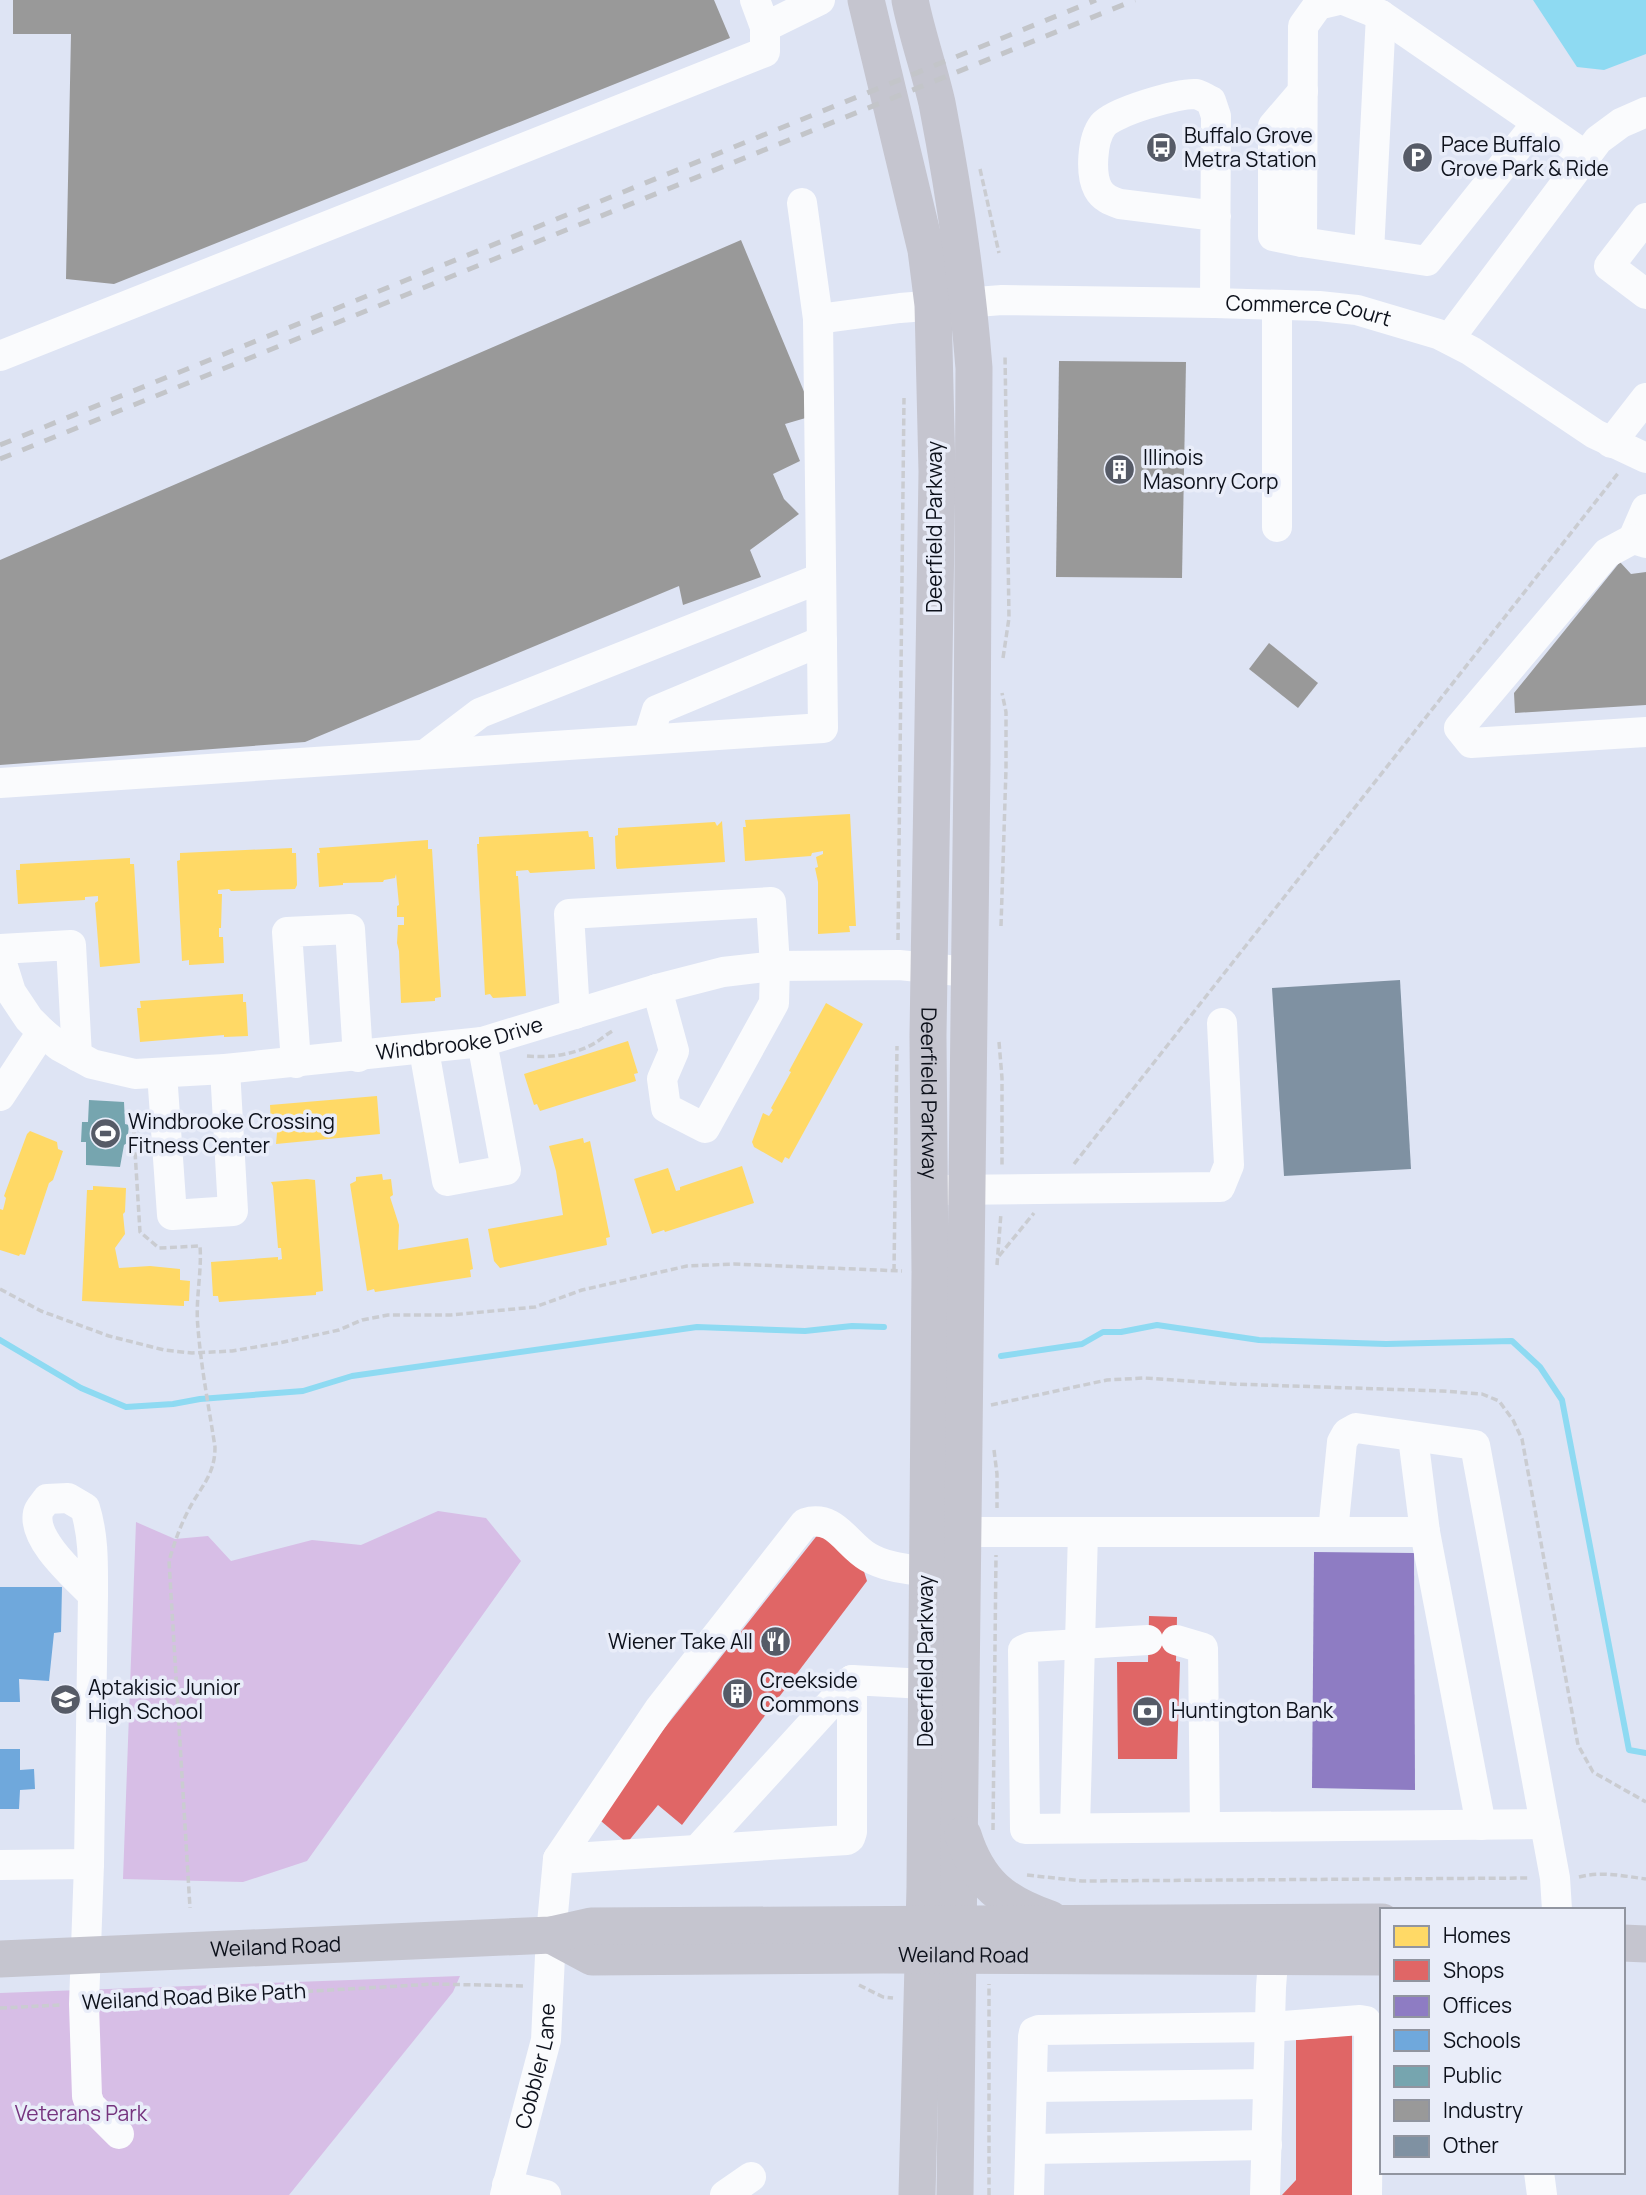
<svg xmlns="http://www.w3.org/2000/svg" width="1646" height="2195" font-family="Manrope,sans-serif">
<style>
.green{fill:#d7bee6}
.water{fill:#8edaf2}
.homes{fill:#ffd966}
.shops{fill:#e06666}
.offices{fill:#8e7cc3}
.schools{fill:#6fa8dc}
.public{fill:#76a5af}
.industry{fill:#999}
.lines{fill:none;stroke-linecap:round;stroke-linejoin:round}
.stream{stroke:#8edaf2;stroke-width:6}
.building{fill:#7f91a2}
.path{stroke:#caccd1;stroke-width:3.5;stroke-dasharray:7 3.5;stroke-linecap:butt}
.minor{stroke:#fafbfd;stroke-width:30}
.major{stroke:#c5c5cf;stroke-width:37}
.rail{stroke:#c3c5c9;stroke-width:5;stroke-dasharray:12 12;stroke-linecap:butt}
.labels{text-anchor:middle;stroke-width:7;stroke-linejoin:round;paint-order:stroke}
.poi-label{font-size:21px;fill:#0d111b;stroke:#e9edf9;text-anchor:start}
.street-label{font-size:21px;fill:#0d111b;stroke:#e9edf9}
.park-label{font-size:21px;fill:#76357f;stroke:#e9edf9}
</style>
<rect width="100%" height="100%" fill="#dee4f4"/>
<g class="green">
<path d="M438,1511L486,1518L521,1561L307,1861L243,1882L123,1879L136,1522L175,1539L208,1536L231,1561L312,1540L361,1545Z"/>
<path d="M460,1976L453,1992L289,2195H0V1993Z"/>
</g>
<path class="water" d="M1533,0H1646V54L1604,70L1577,67Z"/>
<g class="homes">
<path d="M850,814L856,926H849L850,932L818,934V882L815,868L818,867L816,857L823,854V851L812,853L811,856L745,861L743,827H746L745,820Z"/>
<path d="M722,821L725,862L617,869L616,866L615,836L618,835V828L715,822L717,826Z"/>
<path d="M588,831L589,837H593L595,869L530,873L528,870L516,871V876H518L526,996L493,998L490,994L485,995L477,844H479V837Z"/>
<path d="M428,840V849H432L441,997L435,998V1001L401,1003L399,951L397,943L398,925H404V917H397V906L399,905L396,874L395,878L384,880L383,882L343,883V885L319,887L317,853H320L319,848Z"/>
<path d="M292,848V853H296L297,885L295,889L231,891L229,889L218,890V894H222L221,928H219V937H223L224,963L189,965V960L182,961L177,861L180,860V853Z"/>
<path d="M130,858V864H134L140,963L100,967L95,903L98,901V896L85,897V900L18,904L16,870H20V864Z"/>
<path d="M243,994V1002H246L248,1036L224,1037V1035L140,1042L137,1008H141L140,1001Z"/>
<path d="M826,1003L863,1024L789,1159L785,1157L782,1163L754,1147L752,1142L763,1113L769,1116L773,1110L771,1108L791,1072L789,1071Z"/>
<path d="M628,1041L638,1073L634,1074L636,1081L540,1111L537,1104L534,1105L524,1074Z"/>
<path d="M377,1096L380,1134L276,1144L277,1133L274,1123H271L270,1105Z"/>
<path d="M30,1131L57,1142L58,1149L63,1151L53,1180L49,1183L25,1255L20,1254L19,1256L0,1250V1209L3,1210L6,1198L4,1196L27,1134Z"/>
<path d="M583,1138L584,1143L590,1141L610,1237L606,1238L607,1245L500,1268L494,1261L488,1229L563,1215L556,1171L549,1146Z"/>
<path d="M742,1166L754,1203L665,1232L664,1230L652,1234L634,1179L668,1168L676,1191L680,1190V1187Z"/>
<path d="M382,1174L383,1180L391,1179L393,1195L390,1197L399,1225L398,1250L468,1238L473,1269L470,1270L471,1277L375,1292L374,1289L367,1291L350,1184L356,1181V1177Z"/>
<path d="M307,1179L315,1180L323,1291L316,1292V1295L219,1302L218,1296H213L211,1262L278,1257V1260L282,1259L281,1248H278L273,1186L271,1182Z"/>
<path d="M93,1186L126,1188L125,1212L123,1214L125,1234L115,1248L119,1268L150,1266L180,1269V1280L190,1281L189,1301H184V1306L82,1301L87,1190H93Z"/>
</g>
<g class="shops">
<path d="M819,1533L862,1565L867,1581L682,1825L658,1805L627,1843L595,1816Z"/>
<path d="M1149,1616L1177,1617L1176,1661L1180,1662L1177,1759H1118L1117,1662H1148Z"/>
<path d="M1352,2035V2195H1282L1296,2180V2040Z"/>
</g>
<path class="offices" d="M1314,1552L1414,1553L1415,1790L1312,1788Z"/>
<g class="schools">
<path d="M0,1587H62L61,1632L54,1633L49,1681L19,1679L20,1702H0Z"/>
<path d="M0,1749H20V1770L34,1769L35,1789L20,1790L19,1809H0Z"/>
</g>
<path class="public" d="M89,1100L124,1102L125,1124L129,1125L127,1143L124,1145L120,1167L86,1165V1142H81L82,1122H88Z"/>
<g class="industry">
<path d="M13,0H714L730,38L114,284L66,279L71,34H13Z"/>
<path d="M741,240L810,406L809,417L785,424L800,461L773,474L784,499L799,514L750,550L761,577L683,605L679,586L305,742L0,765V560Z"/>
<path d="M1059,361L1186,362L1182,578L1056,577Z"/>
<path d="M1620,562L1631,574L1646,572V705L1515,713L1514,693Z"/>
<path d="M1269,643L1318,683L1298,708L1249,669Z"/>
</g>
<g class="lines">
<g class="stream">
<path d="M0,1340L81,1388L126,1407L173,1404L200,1399L303,1391L352,1376L697,1327L805,1331L852,1326L884,1327"/>
<path d="M1001,1356L1082,1344L1103,1332H1121L1157,1325L1259,1340L1386,1344L1512,1341L1540,1367L1562,1400L1629,1750L1646,1753"/>
</g>
</g>
<path class="building" d="M1400,980L1411,1169L1284,1176L1272,988Z"/>
<g class="lines">
<g class="path">
<path d="M980,169L999,253"/>
<path d="M1003,658L1009,618L1005,354"/>
<path d="M1001,926L1006,769V712L1002,693"/>
<path d="M898,940L904,398"/>
<path d="M999,1042L1002,1078V1167"/>
<path d="M527,1056C550,1058 574,1055 595,1043C601,1039 607,1034 614,1030"/>
<path d="M139,1113L133,1119L140,1232L159,1248L200,1246C202,1273 195,1300 198,1328C201,1367 209,1408 215,1447C215,1477 199,1488 187,1513C179,1529 174,1544 169,1561L190,1908"/>
<path d="M1074,1164L1619,472"/>
<path d="M999,1256L1034,1213"/>
<path d="M997,1265L1001,1213"/>
<path d="M894,1271L897,1046"/>
<path d="M0,1289L41,1311L109,1336L164,1350L192,1353L232,1351L279,1343L339,1330L362,1320L388,1315H451L535,1307L582,1290L687,1266L734,1264L902,1271"/>
<path d="M991,1405L1107,1380L1144,1378L1232,1384L1442,1391L1482,1394L1499,1401L1513,1420L1522,1439L1578,1745L1593,1772L1646,1802"/>
<path d="M994,1450L997,1474V1508"/>
<path d="M993,1830L996,1555"/>
<path d="M1027,1875L1082,1881L1529,1878"/>
<path d="M1579,1877C1602,1871 1623,1876 1646,1879"/>
<path d="M859,1985L883,1997L893,1998"/>
<path d="M107,2003L434,1984L526,1986"/>
<path d="M0,2008L61,2005"/>
<path d="M989,2195V1984"/>
</g>
<g class="minor">
<path d="M755,0L765,27L820,0"/>
<path d="M1339,0L1318,5L1303,26L1302,242L1427,261L1537,123"/>
<path d="M1344,0L1381,15L1586,156"/>
<path d="M1646,218L1609,266L1646,294"/>
<path d="M1302,242L1273,236V126L1303,91"/>
<path d="M1369,252L1381,15"/>
<path d="M1215,303L1216,116L1211,101C1206,99 1201,95 1196,94C1178,93 1113,112 1103,125C1092,139 1090,174 1098,189C1103,198 1111,201 1120,204L1216,216"/>
<path id="s1" d="M818,319L900,308L1002,300L1215,303L1319,306L1357,310L1438,334L1471,351L1595,434L1646,458"/>
<path d="M1449,339L1598,140L1621,123L1646,112"/>
<path d="M0,356L765,52V27"/>
<path d="M1611,443L1646,398"/>
<path d="M1646,509L1633,539L1646,543"/>
<path d="M1277,527V305"/>
<path d="M1633,539L1607,553L1459,728L1471,743L1646,732"/>
<path d="M648,739L657,710L822,641"/>
<path d="M426,754L480,713L821,578"/>
<path d="M0,783L823,728L818,319L802,203"/>
<path d="M0,949L71,945L77,1056"/>
<path id="s2" d="M0,957L11,992L29,1019L42,1032L59,1046L92,1064L135,1074L225,1069L482,1042L657,989L723,972L775,966L899,965L968,972"/>
<path d="M575,1014L569,914L771,902L775,966L774,1003L705,1128L666,1108L662,1079L674,1051L657,989"/>
<path d="M424,1050L447,1181L506,1170L482,1042"/>
<path d="M296,1063L287,932L350,929L358,1057"/>
<path d="M162,1073L172,1215L233,1211L225,1069"/>
<path d="M0,1096L42,1032"/>
<path d="M944,1190L1220,1187L1229,1165L1222,1023"/>
<path d="M1413,1437L1425,1532L1481,1825"/>
<path d="M963,1532H1425"/>
<path d="M1333,1532L1342,1442L1347,1433L1356,1428L1475,1445L1555,1878L1557,1910"/>
<path d="M93,1595C76,1577 32,1540 38,1513C39,1508 44,1504 47,1499L68,1498L85,1508C94,1537 93,1565 93,1595L89,1864L84,2004L87,2096L90,2105L119,2134"/>
<path d="M1148,1640L1030,1647L1023,1650L1025,1829L1545,1824"/>
<path d="M1176,1640L1203,1648L1205,1827"/>
<path d="M1075,1828L1083,1532"/>
<path d="M698,1849L852,1680"/>
<path d="M558,1859L660,1708L805,1523C835,1514 846,1544 868,1557C885,1567 907,1569 926,1572"/>
<path d="M0,1865L89,1864"/>
<path d="M1033,2087L1268,2084"/>
<path d="M1031,2149L1267,2145"/>
<path d="M1539,2172L1542,2195"/>
<path d="M507,2185L546,2195"/>
<path id="s3" d="M505,2195L546,2040L551,1935L558,1859L847,1840L850,1838L852,1832V1680L925,1684"/>
<path d="M725,2195L751,2177"/>
<path d="M1029,2195L1033,2037L1034,2032L1039,2030L1270,2027L1360,2020L1366,2021L1369,2026L1367,2195"/>
<path d="M1265,2195L1271,1987L1275,1937"/>
</g>
<g class="major">
<path id="s4" d="M866,0L926,250L933,305L937,472L928,1036L930,1272L925,1887L917,2195"/>
<path d="M910,0C917,35 929,68 937,103C954,191 967,279 974,368L972,764L955,2195"/>
<path d="M963,1835C978,1883 1003,1903 1050,1919"/>
<path id="s5" d="M551,1935L592,1957L883,1955L1382,1957"/>
<path d="M1623,1943L1646,1944"/>
<path id="s6" d="M0,1959L551,1935L591,1926L1382,1922"/>
</g>
<g class="rail">
<path d="M0,445L1096,0"/>
<path d="M0,459L1135,0"/>
</g>
</g>
<defs>
<symbol id="bus-disc" viewBox="-11 -11 22 22"><circle r="9.5" fill="#565b67" stroke="#e9edf9"/><path d="M-5-6H5V4H4V6H2V4H-2V6H-4V4H-5ZM-3.5-4V0h7V-4ZM-3.5 1.2v1.5H-2V1.2ZM2 1.2v1.5H3.5V1.2Z" fill="#fff"/></symbol>
<symbol id="parking-disc" viewBox="-11 -11 22 22"><circle r="9.5" fill="#565b67" stroke="#e9edf9"/><path d="M-3.5-5.5H1a3.5 3.5 0 0 1 0 7H-1V5.5H-3.5ZM-1-3.4V-.6H.8a1.4 1.4 0 0 0 0-2.8Z" fill="#fff"/></symbol>
<symbol id="building-disc" viewBox="-11 -11 22 22"><circle r="9.5" fill="#565b67" stroke="#e9edf9"/><path d="M-4-6H4V6H1V3H-1V6H-4ZM-2.5-4.3h1.7v1.8h-1.7ZM.8-4.3h1.7v1.8H.8ZM-2.5-1h1.7V.8h-1.7ZM.8-1h1.7V.8H.8Z" fill="#fff"/></symbol>
<symbol id="stadium-disc" viewBox="-11 -11 22 22"><circle r="9.5" fill="#565b67" stroke="#e9edf9"/><path d="M0-5a6.5 5 0 1 0 0 10a6.5 5 0 1 0 0-10ZM-3.5-1.8h7v3.6h-7Z" fill="#fff"/></symbol>
<symbol id="restaurant-disc" viewBox="-11 -11 22 22"><circle r="9.5" fill="#565b67" stroke="#e9edf9"/><path d="M-5-6h1v4h1v-4h1v4h1v-4h1v5L-1.5 .5V6h-2V.5L-5-1ZM5-6V6H3V1.5H1.5Q1.5-4 5-6Z" fill="#fff"/></symbol>
<symbol id="school-disc" viewBox="-11 -11 22 22"><circle r="9.5" fill="#565b67" stroke="#e9edf9"/><path d="M0-5L7-2L0 1L-7-2ZM-4 1L0 2.5L4 1V4Q0 6-4 4Z" fill="#fff"/></symbol>
<symbol id="bank-disc" viewBox="-11 -11 22 22"><circle r="9.5" fill="#565b67" stroke="#e9edf9"/><path d="M-6-4H6V4H-6ZM0-2.3a2.3 2.3 0 1 0 0 4.6a2.3 2.3 0 1 0 0-4.6Z" fill="#fff"/></symbol>
</defs>
<g fill-rule="evenodd">
<use href="#bus-disc" x="1144" y="130" width="35" height="35"/>
<use href="#parking-disc" x="1400" y="140" width="35" height="35"/>
<use href="#building-disc" x="1102" y="452" width="35" height="35"/>
<use href="#stadium-disc" x="88" y="1116" width="35" height="35"/>
<use href="#restaurant-disc" x="758" y="1624" width="35" height="35"/>
<use href="#building-disc" x="720" y="1676" width="35" height="35"/>
<use href="#school-disc" x="48" y="1682" width="35" height="35"/>
<use href="#bank-disc" x="1130" y="1694" width="35" height="35"/>
</g>
<g class="labels">
<g class="poi-label">
<text x="1184" y="143">Buffalo Grove<tspan x="1184" dy="24">Metra Station</tspan></text>
<text x="1441" y="152">Pace Buffalo<tspan x="1441" dy="24">Grove Park &amp; Ride</tspan></text>
<text x="1143" y="465">Illinois<tspan x="1143" dy="24">Masonry Corp</tspan></text>
<text x="128" y="1129">Windbrooke Crossing<tspan x="128" dy="24">Fitness Center</tspan></text>
<text x="753" y="1649" text-anchor="end">Wiener Take All</text>
<text x="760" y="1688">Creekside<tspan x="760" dy="24">Commons</tspan></text>
<text x="88" y="1695">Aptakisic Junior<tspan x="88" dy="24">High School</tspan></text>
<text x="1171" y="1718">Huntington Bank</text>
</g>
<g class="street-label">
<text dy="7" stroke="none"><textPath href="#s1" startOffset="492">Commerce Court</textPath></text>
<text transform="translate(935 527) rotate(-90)" y="7">Deerfield Parkway</text>
<text dy="7" stroke="none"><textPath href="#s2" startOffset="518">Windbrooke Drive</textPath></text>
<text dy="7" stroke="none"><textPath href="#s4" startOffset="1101">Deerfield Parkway</textPath></text>
<text transform="translate(926 1661) rotate(-90)" y="7">Deerfield Parkway</text>
<text dy="7" stroke="none"><textPath href="#s6" startOffset="276">Weiland Road</textPath></text>
<text dy="7" stroke="none"><textPath href="#s5" startOffset="418">Weiland Road</textPath></text>
<text transform="translate(194 1997) rotate(-3)" y="7">Weiland Road Bike Path</text>
<text dy="7" stroke="none"><textPath href="#s3" startOffset="133">Cobbler Lane</textPath></text>
</g>
<g class="park-label">
<text x="81" y="2121">Veterans Park</text>
</g>
</g>
<rect x="1380" y="1908" width="245" height="266" fill="#e9edf9" stroke="#9195a0" stroke-width="2"/>
<rect x="1394" y="1926" width="35" height="21" fill="#ffd966" stroke="#9195a0" stroke-width="2"/>
<text x="1443" y="1943" font-size="21" fill="#0d111b">Homes</text>
<rect x="1394" y="1960" width="35" height="21" fill="#e06666" stroke="#9195a0" stroke-width="2"/>
<text x="1443" y="1978" font-size="21" fill="#0d111b">Shops</text>
<rect x="1394" y="1996" width="35" height="21" fill="#8e7cc3" stroke="#9195a0" stroke-width="2"/>
<text x="1443" y="2013" font-size="21" fill="#0d111b">Offices</text>
<rect x="1394" y="2030" width="35" height="21" fill="#6fa8dc" stroke="#9195a0" stroke-width="2"/>
<text x="1443" y="2048" font-size="21" fill="#0d111b">Schools</text>
<rect x="1394" y="2066" width="35" height="21" fill="#76a5af" stroke="#9195a0" stroke-width="2"/>
<text x="1443" y="2083" font-size="21" fill="#0d111b">Public</text>
<rect x="1394" y="2100" width="35" height="21" fill="#999999" stroke="#9195a0" stroke-width="2"/>
<text x="1443" y="2118" font-size="21" fill="#0d111b">Industry</text>
<rect x="1394" y="2136" width="35" height="21" fill="#7f91a2" stroke="#9195a0" stroke-width="2"/>
<text x="1443" y="2153" font-size="21" fill="#0d111b">Other</text>
</svg>
